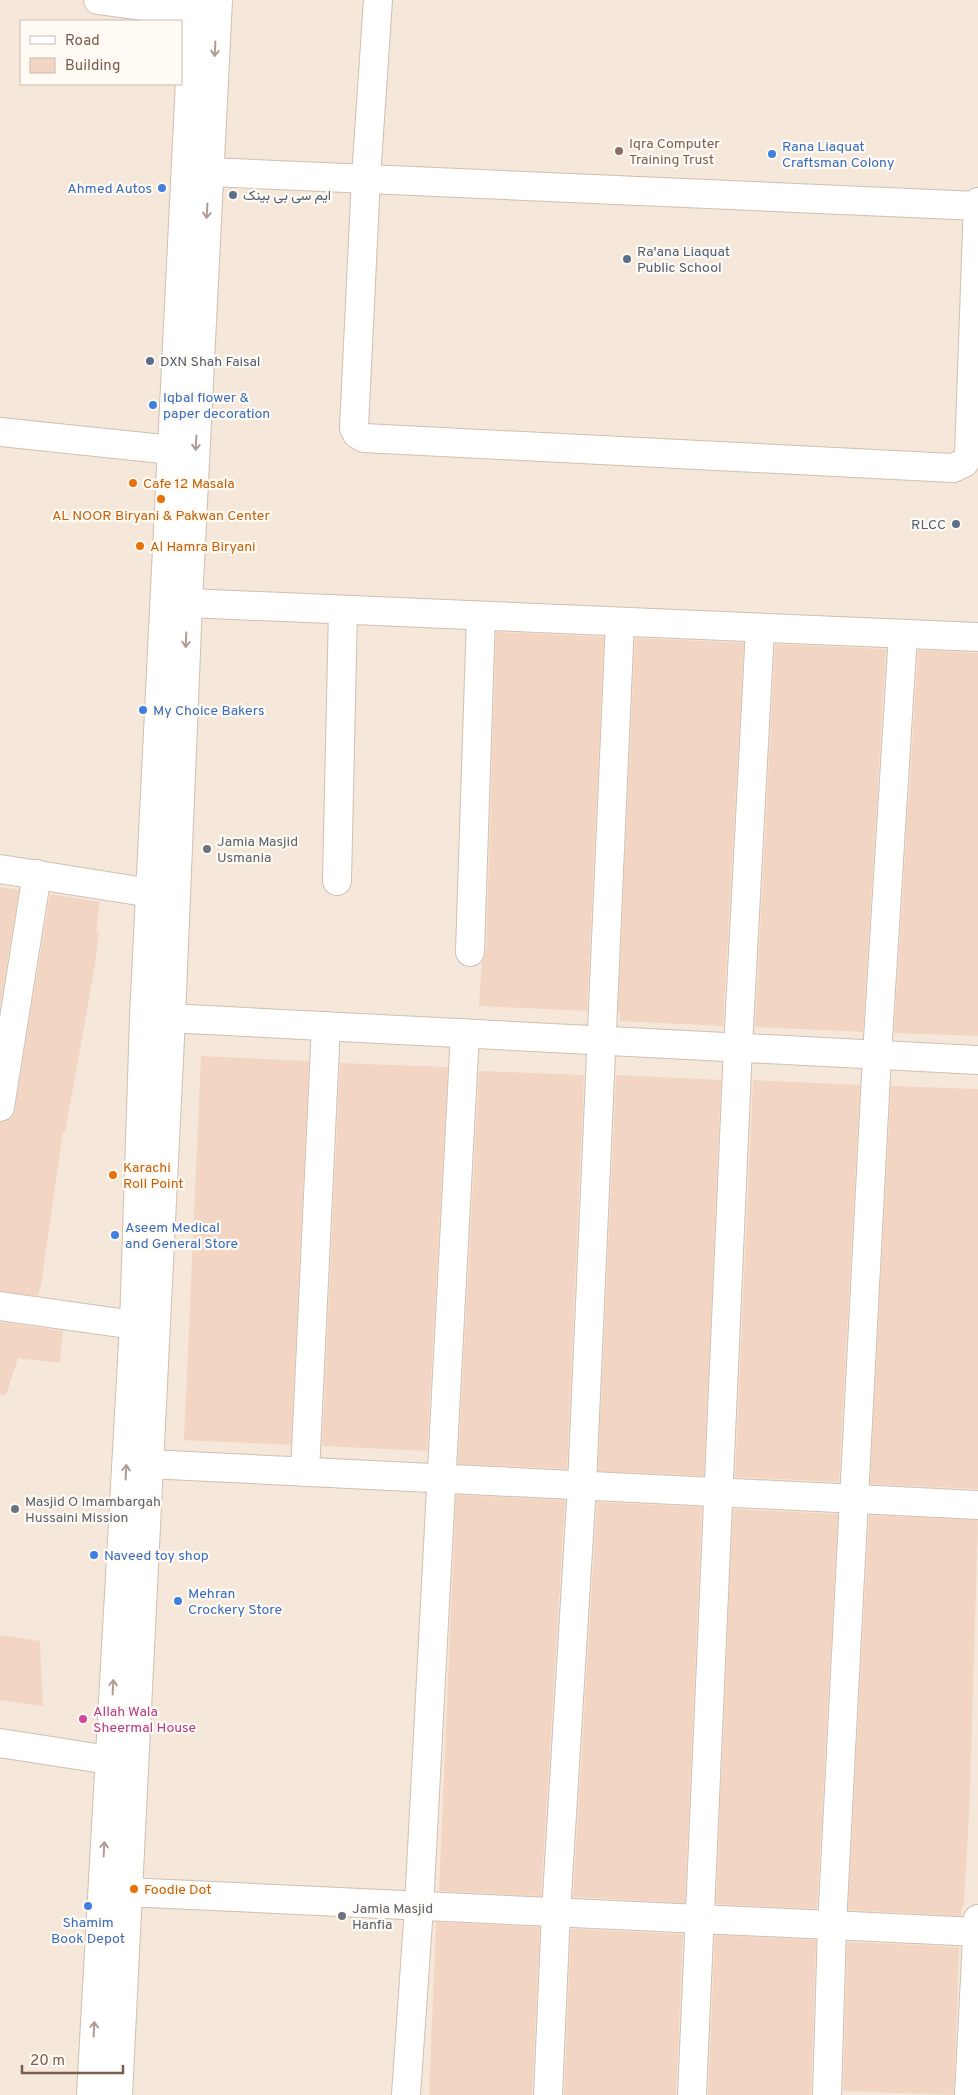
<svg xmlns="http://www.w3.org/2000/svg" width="978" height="2095" font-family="Overpass,Vazirmatn,sans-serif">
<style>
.residential{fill:#f5e8da;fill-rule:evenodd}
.building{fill:#f3d5c3}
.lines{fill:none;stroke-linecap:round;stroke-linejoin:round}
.minor-casing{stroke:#d1beb0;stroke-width:30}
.tertiary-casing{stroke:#d1beb0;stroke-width:30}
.minor{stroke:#fff;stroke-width:28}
.tertiary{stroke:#fff;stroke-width:28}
.oneway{stroke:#af9d94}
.education-dot{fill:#8d6e63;stroke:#fffaf3;stroke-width:2}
.shop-dot{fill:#3f7fe0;stroke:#fffaf3;stroke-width:2}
.service-dot{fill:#5c6f8a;stroke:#fffaf3;stroke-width:2}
.food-dot{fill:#e8710a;stroke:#fffaf3;stroke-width:2}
.worship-dot{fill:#6b7280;stroke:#fffaf3;stroke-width:2}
.hotel-dot{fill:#d1479c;stroke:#fffaf3;stroke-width:2}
.labels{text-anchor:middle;stroke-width:4.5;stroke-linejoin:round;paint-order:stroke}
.education-label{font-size:14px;fill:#785e54;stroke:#fffaf3;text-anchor:start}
.shop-label{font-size:14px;fill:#366cbe;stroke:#fffaf3;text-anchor:start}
.service-label{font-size:14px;fill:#4e5e75;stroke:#fffaf3;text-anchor:start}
.food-label{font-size:14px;fill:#c56008;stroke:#fffaf3;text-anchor:start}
.worship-label{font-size:14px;fill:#5b616d;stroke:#fffaf3;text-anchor:start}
.hotel-label{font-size:14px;fill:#b23c85;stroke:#fffaf3;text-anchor:start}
</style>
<rect width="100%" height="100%" fill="#fdf6ec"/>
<path class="residential" d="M0,0H978V2095H0ZM21,21H181V84H21Z"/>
<g class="building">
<path d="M496,632L604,637L587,1011L479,1006L482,962L486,953Z"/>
<path d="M635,638L744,643L723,1026L620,1021V1013L618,1012Z"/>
<path d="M775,644L886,649L863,1032L755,1027Z"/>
<path d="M918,650L978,653V1036L894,1033Z"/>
<path d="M0,887L19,890L0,1007Z"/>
<path d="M50,894L100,902L96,931L99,932L95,965L65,1133L63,1132L41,1285L38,1296L0,1291V1122L6,1121L12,1117L15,1109Z"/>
<path d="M201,1056L309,1061L291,1445L184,1440Z"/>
<path d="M340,1063L448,1067L427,1451L322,1446Z"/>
<path d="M479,1071L584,1075L567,1469L458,1464Z"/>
<path d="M616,1075L721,1080L704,1476L598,1471Z"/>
<path d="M753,1080L860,1085L839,1482L735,1477Z"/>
<path d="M891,1086L978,1089V1489L870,1484Z"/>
<path d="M0,1322L63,1331L60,1363L18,1358L6,1395L0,1394Z"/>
<path d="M456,1495L565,1500L541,1896L439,1891Z"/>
<path d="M597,1502L702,1507L685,1903L573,1897Z"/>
<path d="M733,1509L838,1514L817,1909L716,1904Z"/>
<path d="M869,1515L978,1520L970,1793L964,1906H962L961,1916L848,1910Z"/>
<path d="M0,1635L40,1641L43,1706L0,1700Z"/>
<path d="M436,1922L540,1927L532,2095H429Z"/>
<path d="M571,1929L683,1934L676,2095H564Z"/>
<path d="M715,1935L816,1940L811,2095H708Z"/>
<path d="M847,1942L959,1947L954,2095L843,2091Z"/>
</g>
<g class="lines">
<defs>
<g id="minor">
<path d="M98,0L193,13"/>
<path d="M378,0L366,178L354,428L357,434L364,438L953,468L964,463L969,456L978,202"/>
<path d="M209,172L978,206"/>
<path d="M0,432L172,450"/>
<path d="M188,603L978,637"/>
<path d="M0,869L151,893"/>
<path d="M337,881L343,610"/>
<path d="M470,952L481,616"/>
<path d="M148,1017L978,1060"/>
<path d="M0,1107L37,874"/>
<path d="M0,1306L134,1325"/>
<path d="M148,1464L978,1505"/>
<path d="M305,1472L326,1026"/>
<path d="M0,1743L109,1760"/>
<path d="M105,1891L978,1932"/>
<path d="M406,2095L419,1907L465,1033"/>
<path d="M548,2095L556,1913L582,1485L620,622"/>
<path d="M692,2095L738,1047L760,629"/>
<path d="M827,2095L832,1925L877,1055L903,634"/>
<path d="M969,2095L978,1919"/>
</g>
<g id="tertiary">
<path d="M91,2095L134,1325L144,1017L194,0"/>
<path d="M118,2095L171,1018L188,603L218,0"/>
</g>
</defs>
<use href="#minor" class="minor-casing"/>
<use href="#tertiary" class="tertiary-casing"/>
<use href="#minor" class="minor"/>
<use href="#tertiary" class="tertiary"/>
</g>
<defs><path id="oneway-shaft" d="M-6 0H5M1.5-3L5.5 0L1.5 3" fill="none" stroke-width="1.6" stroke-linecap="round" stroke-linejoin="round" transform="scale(1.25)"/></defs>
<g class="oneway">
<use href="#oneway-shaft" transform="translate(215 49) rotate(93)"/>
<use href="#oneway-shaft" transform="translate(207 211) rotate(93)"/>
<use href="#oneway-shaft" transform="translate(196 443) rotate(93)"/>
<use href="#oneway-shaft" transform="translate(186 640) rotate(92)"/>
<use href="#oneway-shaft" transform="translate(126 1472) rotate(-87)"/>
<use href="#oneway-shaft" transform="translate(113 1687) rotate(-87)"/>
<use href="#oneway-shaft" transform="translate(104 1849) rotate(-87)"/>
<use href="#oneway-shaft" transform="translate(94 2029) rotate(-87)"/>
</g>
<circle class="education-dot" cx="619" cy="151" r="5"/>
<g class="shop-dot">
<circle cx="772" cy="154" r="5"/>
<circle cx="162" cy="188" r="5"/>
<circle cx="153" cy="405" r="5"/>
<circle cx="143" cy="710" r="5"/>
<circle cx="115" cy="1235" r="5"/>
<circle cx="94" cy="1555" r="5"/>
<circle cx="178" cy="1601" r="5"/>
<circle cx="88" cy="1906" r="5"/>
</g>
<g class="service-dot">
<circle cx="233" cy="195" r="5"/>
<circle cx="627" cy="259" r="5"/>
<circle cx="150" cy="361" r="5"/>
<circle cx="956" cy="524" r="5"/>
</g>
<g class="food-dot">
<circle cx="133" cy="483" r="5"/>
<circle cx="161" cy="499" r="5"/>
<circle cx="140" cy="546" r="5"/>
<circle cx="113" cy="1175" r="5"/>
<circle cx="134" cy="1889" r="5"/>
</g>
<g class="worship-dot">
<circle cx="207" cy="849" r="5"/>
<circle cx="15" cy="1509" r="5"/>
<circle cx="342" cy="1916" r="5"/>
</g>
<circle class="hotel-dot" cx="83" cy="1719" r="5"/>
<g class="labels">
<g class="education-label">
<text x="629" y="148">Iqra Computer<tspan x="629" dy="16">Training Trust</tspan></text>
</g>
<g class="shop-label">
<text x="782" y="151">Rana Liaquat<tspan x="782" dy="16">Craftsman Colony</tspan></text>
<text x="152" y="193" text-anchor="end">Ahmed Autos</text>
<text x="163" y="402">Iqbal flower &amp;<tspan x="163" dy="16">paper decoration</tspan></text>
<text x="153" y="715">My Choice Bakers</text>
<text x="125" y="1232">Aseem Medical<tspan x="125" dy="16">and General Store</tspan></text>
<text x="104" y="1560">Naveed toy shop</text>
<text x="188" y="1598">Mehran<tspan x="188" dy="16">Crockery Store</tspan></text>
<text x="88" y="1927" text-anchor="middle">Shamim<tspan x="88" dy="16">Book Depot</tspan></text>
</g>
<g class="service-label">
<text x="243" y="200">ایم سی بی بینک</text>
<text x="637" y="256">Ra'ana Liaquat<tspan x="637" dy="16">Public School</tspan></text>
<text x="160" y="366">DXN Shah Faisal</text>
<text x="946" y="529" text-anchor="end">RLCC</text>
</g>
<g class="food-label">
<text x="143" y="488">Cafe 12 Masala</text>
<text x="161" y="520" text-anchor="middle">AL NOOR Biryani &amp; Pakwan Center</text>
<text x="150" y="551">Al Hamra Biryani</text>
<text x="123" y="1172">Karachi<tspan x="123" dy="16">Roll Point</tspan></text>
<text x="144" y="1894">Foodie Dot</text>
</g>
<g class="worship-label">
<text x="217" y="846">Jamia Masjid<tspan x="217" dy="16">Usmania</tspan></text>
<text x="25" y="1506">Masjid O Imambargah<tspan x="25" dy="16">Hussaini Mission</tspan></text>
<text x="352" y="1913">Jamia Masjid<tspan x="352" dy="16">Hanfia</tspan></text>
</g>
<g class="hotel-label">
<text x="93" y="1716">Allah Wala<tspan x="93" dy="16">Sheermal House</tspan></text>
</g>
</g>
<rect x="20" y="20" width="162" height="65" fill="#fffaf3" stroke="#cabbb1"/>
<rect x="30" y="36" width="25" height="8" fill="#ffffff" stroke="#cabbb1"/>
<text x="65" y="45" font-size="15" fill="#7a5c4d">Road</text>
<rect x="30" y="58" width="25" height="15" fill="#f3d5c3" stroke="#cabbb1"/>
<text x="65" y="70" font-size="15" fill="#7a5c4d">Building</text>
<path d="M22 2065v8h101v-8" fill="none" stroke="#7a5c4d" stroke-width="2.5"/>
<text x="30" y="2065" font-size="15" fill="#7a5c4d" stroke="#fffaf3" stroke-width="4" paint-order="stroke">20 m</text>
</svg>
